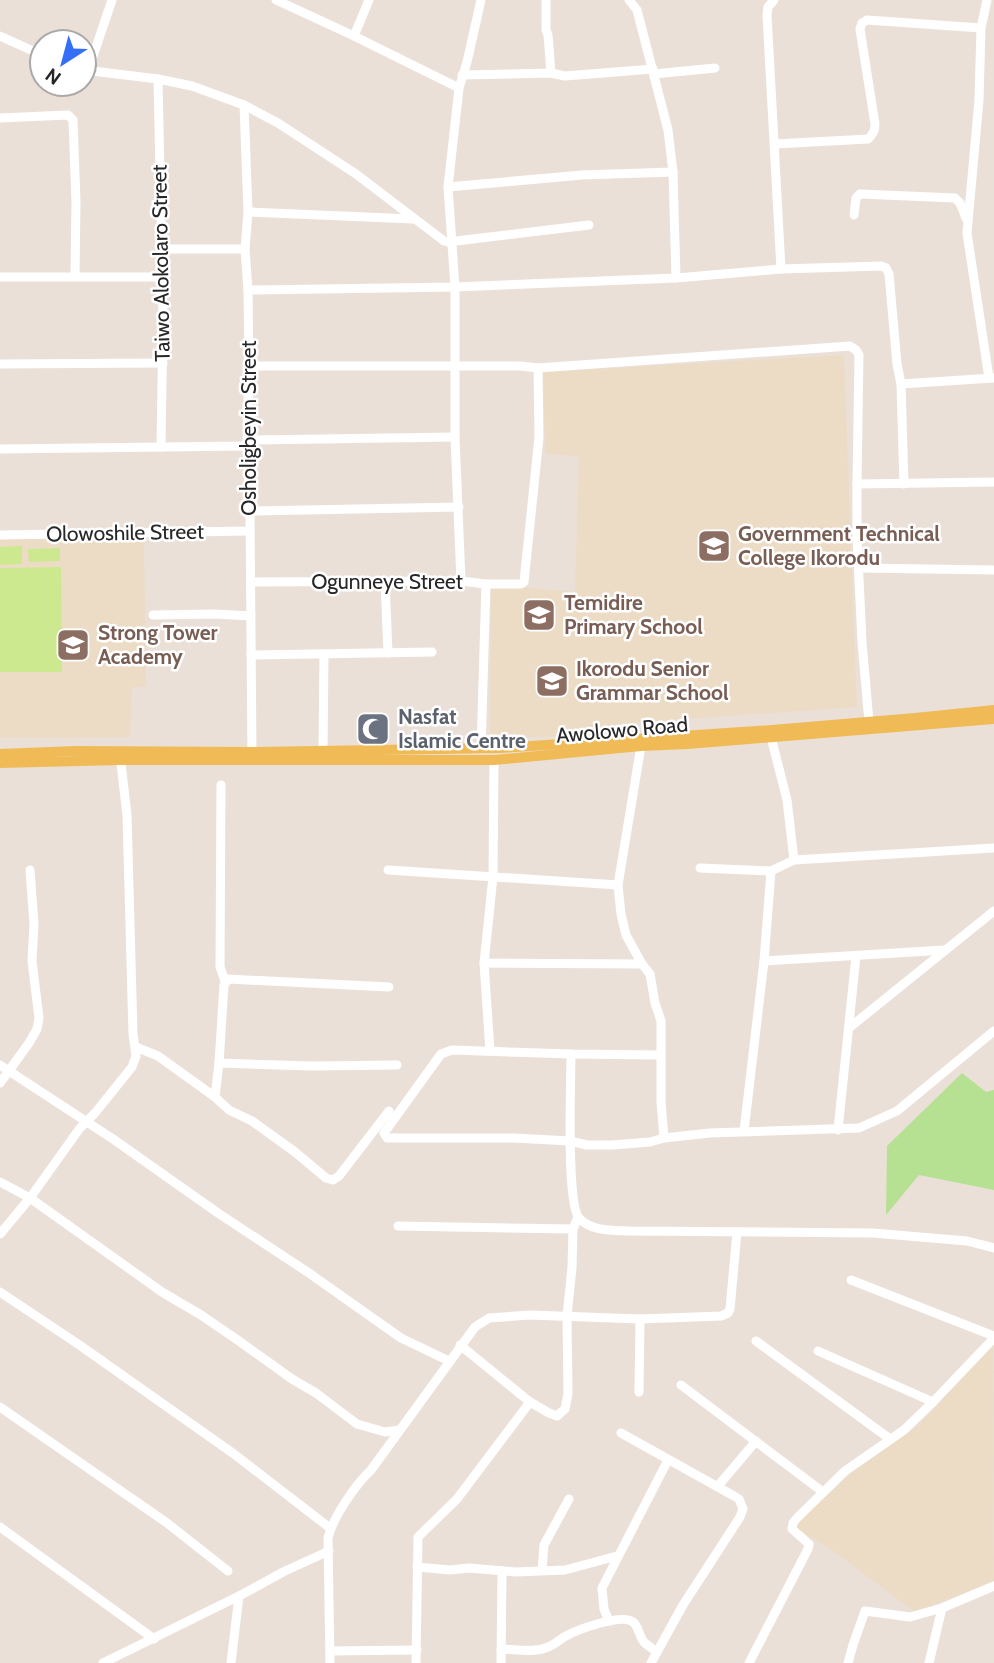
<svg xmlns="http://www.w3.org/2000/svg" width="994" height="1663" font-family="Cabin,sans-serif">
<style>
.education{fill:#ecdcc6}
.green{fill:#b6e193}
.pitch{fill:#cce98f}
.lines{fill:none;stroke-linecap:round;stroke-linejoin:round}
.minor{stroke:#fff;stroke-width:9}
.major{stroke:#f0bb57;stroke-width:10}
.labels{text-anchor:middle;stroke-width:5;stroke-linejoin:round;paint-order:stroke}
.street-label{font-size:21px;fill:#272727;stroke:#fff}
.education-label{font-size:21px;font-weight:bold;fill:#785e54;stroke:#fff;text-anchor:start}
.worship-label{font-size:21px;font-weight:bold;fill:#5b616d;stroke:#fff;text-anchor:start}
</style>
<rect width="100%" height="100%" fill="#eae0d8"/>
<g class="education">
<path d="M844,355L857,707L615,724L614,733L575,736L490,738L491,587L530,588L575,592L579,457L545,453L543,372Z"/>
<path d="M144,537L146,686L132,688L130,737L0,738V539Z"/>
<path d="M993,1344L994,1581L915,1612L832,1550L795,1528L801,1519L854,1471L919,1425Z"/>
</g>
<path class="green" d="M962,1073L986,1092L994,1090V1190L919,1175L886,1215L887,1146Z"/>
<g class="pitch">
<path d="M22,546V564L0,565V547Z"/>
<path d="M60,548V561L29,562L28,549Z"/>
<path d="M61,567L62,672H0V568Z"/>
</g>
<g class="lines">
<g class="minor">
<path d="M276,0L354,36L459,88"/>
<path d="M546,0V30L548,35L551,73"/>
<path d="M629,0L637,10L668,130L673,172L676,278"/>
<path d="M774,0L768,7L767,15L781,269"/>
<path d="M987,0L981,28L979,100L967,233L989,378"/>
<path d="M0,36L42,55"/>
<path d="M354,36L369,0"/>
<path d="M84,70L158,79L192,86L244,105L278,123L356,174L444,241L448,242L589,225"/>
<path d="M88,71L112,0"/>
<path d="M654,74L715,68"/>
<path d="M462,75L551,73L565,76L653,69"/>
<path d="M158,79L163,317L161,447"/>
<path d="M244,105L248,212L245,249L248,290L249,366L247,446L250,511L252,757"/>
<path d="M0,118L68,115L73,120L76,202L75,276"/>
<path d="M775,144L868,139C873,134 875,131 875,124L860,29L862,23L867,20L981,28"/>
<path d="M448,187L582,175L673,172"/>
<path d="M248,212L413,219"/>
<path d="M854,215L856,198L860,194L955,198L960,203L966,218"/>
<path d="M161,249H245"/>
<path d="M0,277H161"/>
<path d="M248,290L455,287L676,278L781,269L881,266L886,268L889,274L897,364L901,384L904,484"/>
<path d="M0,364L163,363"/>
<path d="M249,366H521L538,368L850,346L856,350L859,355L857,484V537L862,642L869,722"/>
<path d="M901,384L993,378"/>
<path d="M248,440L455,437"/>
<path d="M0,449L247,446"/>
<path d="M857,484L994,482"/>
<path d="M250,511L459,507"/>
<path d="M0,535L249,531"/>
<path d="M860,568L994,570"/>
<path d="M385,581L388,653"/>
<path d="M461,581L455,437V287L448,187L459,88L467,62L481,0"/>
<path d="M251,582L461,581L486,584H521L524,582L539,437L538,368"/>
<path d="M153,615L214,614L251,616"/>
<path d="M251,655L432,652"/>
<path d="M771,737L787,800L794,860"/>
<path d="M641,746L618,885L621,914L626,935L642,964L650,974L655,1003L661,1021V1102L664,1138"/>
<path d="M481,749L486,584"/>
<path d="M323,750L324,654"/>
<path d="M221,785L220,967L225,981"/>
<path d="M700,868L771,871L794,860L994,848"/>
<path d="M388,870L618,885"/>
<path d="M764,961L945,950"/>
<path d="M484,963L642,964"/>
<path d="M849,1028L994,911"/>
<path d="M136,1047L158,1056L215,1097L229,1110L252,1121L295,1152L326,1178L333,1180L339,1176L389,1111"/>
<path d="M490,1051L484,963L493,877L494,760"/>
<path d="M571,1054C571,1081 566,1202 579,1218C591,1232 615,1230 631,1231L873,1233L967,1241L994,1248"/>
<path d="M660,1055L571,1054L452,1050L441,1054L384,1133L387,1138H514L570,1141L587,1145H612L650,1142L664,1138L710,1133L859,1128L897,1111L994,1031"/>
<path d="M219,1063L311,1066L397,1065"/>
<path d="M0,1065L113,1139L218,1213L309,1273L401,1338L449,1361"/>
<path d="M0,1083L29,1043L37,1029L39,1018L32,961L34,924L30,870"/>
<path d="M215,1097L219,1063L224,985L228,979L389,987"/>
<path d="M838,1130L856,956"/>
<path d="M744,1131L764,961L771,871"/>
<path d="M0,1182L30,1198L162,1292L201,1315L239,1341L292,1379L316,1393L357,1424L385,1432L399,1430"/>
<path d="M398,1226L573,1229"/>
<path d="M0,1234L30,1198L80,1128L95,1113L132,1067L136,1056L133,1034L127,815L120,755"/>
<path d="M851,1280L994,1336"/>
<path d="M0,1292L78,1344L234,1454L330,1528"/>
<path d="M756,1341L890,1439"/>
<path d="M460,1345L530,1402L549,1413L557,1416L565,1409L568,1394L567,1316L572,1268L573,1229L578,1217"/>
<path d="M818,1351L933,1402"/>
<path d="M681,1385L823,1492"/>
<path d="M639,1392L640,1319"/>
<path d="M0,1407L167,1523L228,1571"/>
<path d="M621,1433L734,1496L739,1499L743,1509L740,1517L683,1605L651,1663"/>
<path d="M718,1486L756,1441"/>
<path d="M0,1527L154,1639"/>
<path d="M417,1567L450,1570L469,1568L516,1572L565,1570L617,1556"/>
<path d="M542,1570L544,1545L569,1499"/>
<path d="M609,1621L604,1609L602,1588L668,1460"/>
<path d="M501,1649C515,1649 532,1653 545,1648C553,1646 558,1641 564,1637C576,1630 622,1613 633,1622C639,1627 639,1636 644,1642C648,1646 653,1649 657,1652"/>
<path d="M330,1651L417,1650"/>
<path d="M103,1663L239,1596L285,1571L329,1551"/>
<path d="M231,1663L239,1596"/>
<path d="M330,1663L328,1538C333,1517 356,1484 371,1470L475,1327L489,1318L530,1315L640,1319L721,1316L728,1313L730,1309L737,1232"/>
<path d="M416,1663L418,1537L457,1499L530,1402"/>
<path d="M501,1663L502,1571"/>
<path d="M749,1663L808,1549L809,1544L792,1529L793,1523L797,1518L845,1471L904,1430L933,1402L994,1338"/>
<path d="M848,1663L853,1645L865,1611L910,1617L942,1608L994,1586"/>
<path d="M929,1663L942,1608"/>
</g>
<g class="major">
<path d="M0,754L76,751L252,752L501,748L772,730L915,718L994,710"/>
<path d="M0,763L120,760H494L641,746L688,744L994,719"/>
</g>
</g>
<defs>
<symbol id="school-square" viewBox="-11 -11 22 22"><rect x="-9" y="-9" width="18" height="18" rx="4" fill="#8d6e63" stroke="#fff"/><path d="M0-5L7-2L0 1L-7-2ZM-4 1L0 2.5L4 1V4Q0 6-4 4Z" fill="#fff"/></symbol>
<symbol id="mosque-square" viewBox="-11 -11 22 22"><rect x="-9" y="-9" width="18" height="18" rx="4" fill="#6b7280" stroke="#fff"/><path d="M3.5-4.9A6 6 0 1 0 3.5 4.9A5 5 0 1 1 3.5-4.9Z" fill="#fff"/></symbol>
</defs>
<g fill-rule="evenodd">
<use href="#school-square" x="695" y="527" width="38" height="38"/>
<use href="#school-square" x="520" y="596" width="38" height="38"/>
<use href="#school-square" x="54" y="626" width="38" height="38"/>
<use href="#school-square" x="533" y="662" width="38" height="38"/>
<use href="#mosque-square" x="354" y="710" width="38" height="38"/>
</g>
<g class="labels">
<g class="street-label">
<text transform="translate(161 263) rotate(-91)" y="7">Taiwo Alokolaro Street</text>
<text transform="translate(249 428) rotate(-90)" y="7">Osholigbeyin Street</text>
<text transform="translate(125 533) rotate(-1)" y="7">Olowoshile Street</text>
<text x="387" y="589">Ogunneye Street</text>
<text transform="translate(622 730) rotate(-5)" y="7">Awolowo Road</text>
</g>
<g class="education-label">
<text x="738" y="541">Government Technical<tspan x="738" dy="24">College Ikorodu</tspan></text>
<text x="564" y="610">Temidire<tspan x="564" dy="24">Primary School</tspan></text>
<text x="98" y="640">Strong Tower<tspan x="98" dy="24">Academy</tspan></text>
<text x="576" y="676">Ikorodu Senior<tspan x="576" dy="24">Grammar School</tspan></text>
</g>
<g class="worship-label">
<text x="398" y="724">Nasfat<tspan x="398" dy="24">Islamic Centre</tspan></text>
</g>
</g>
<g transform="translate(63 63) rotate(216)"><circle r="33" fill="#ffffff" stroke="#a9a9a9" stroke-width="2"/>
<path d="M0-5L12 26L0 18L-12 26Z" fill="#356ff9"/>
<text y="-10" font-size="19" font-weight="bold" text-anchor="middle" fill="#272727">N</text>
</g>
</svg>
